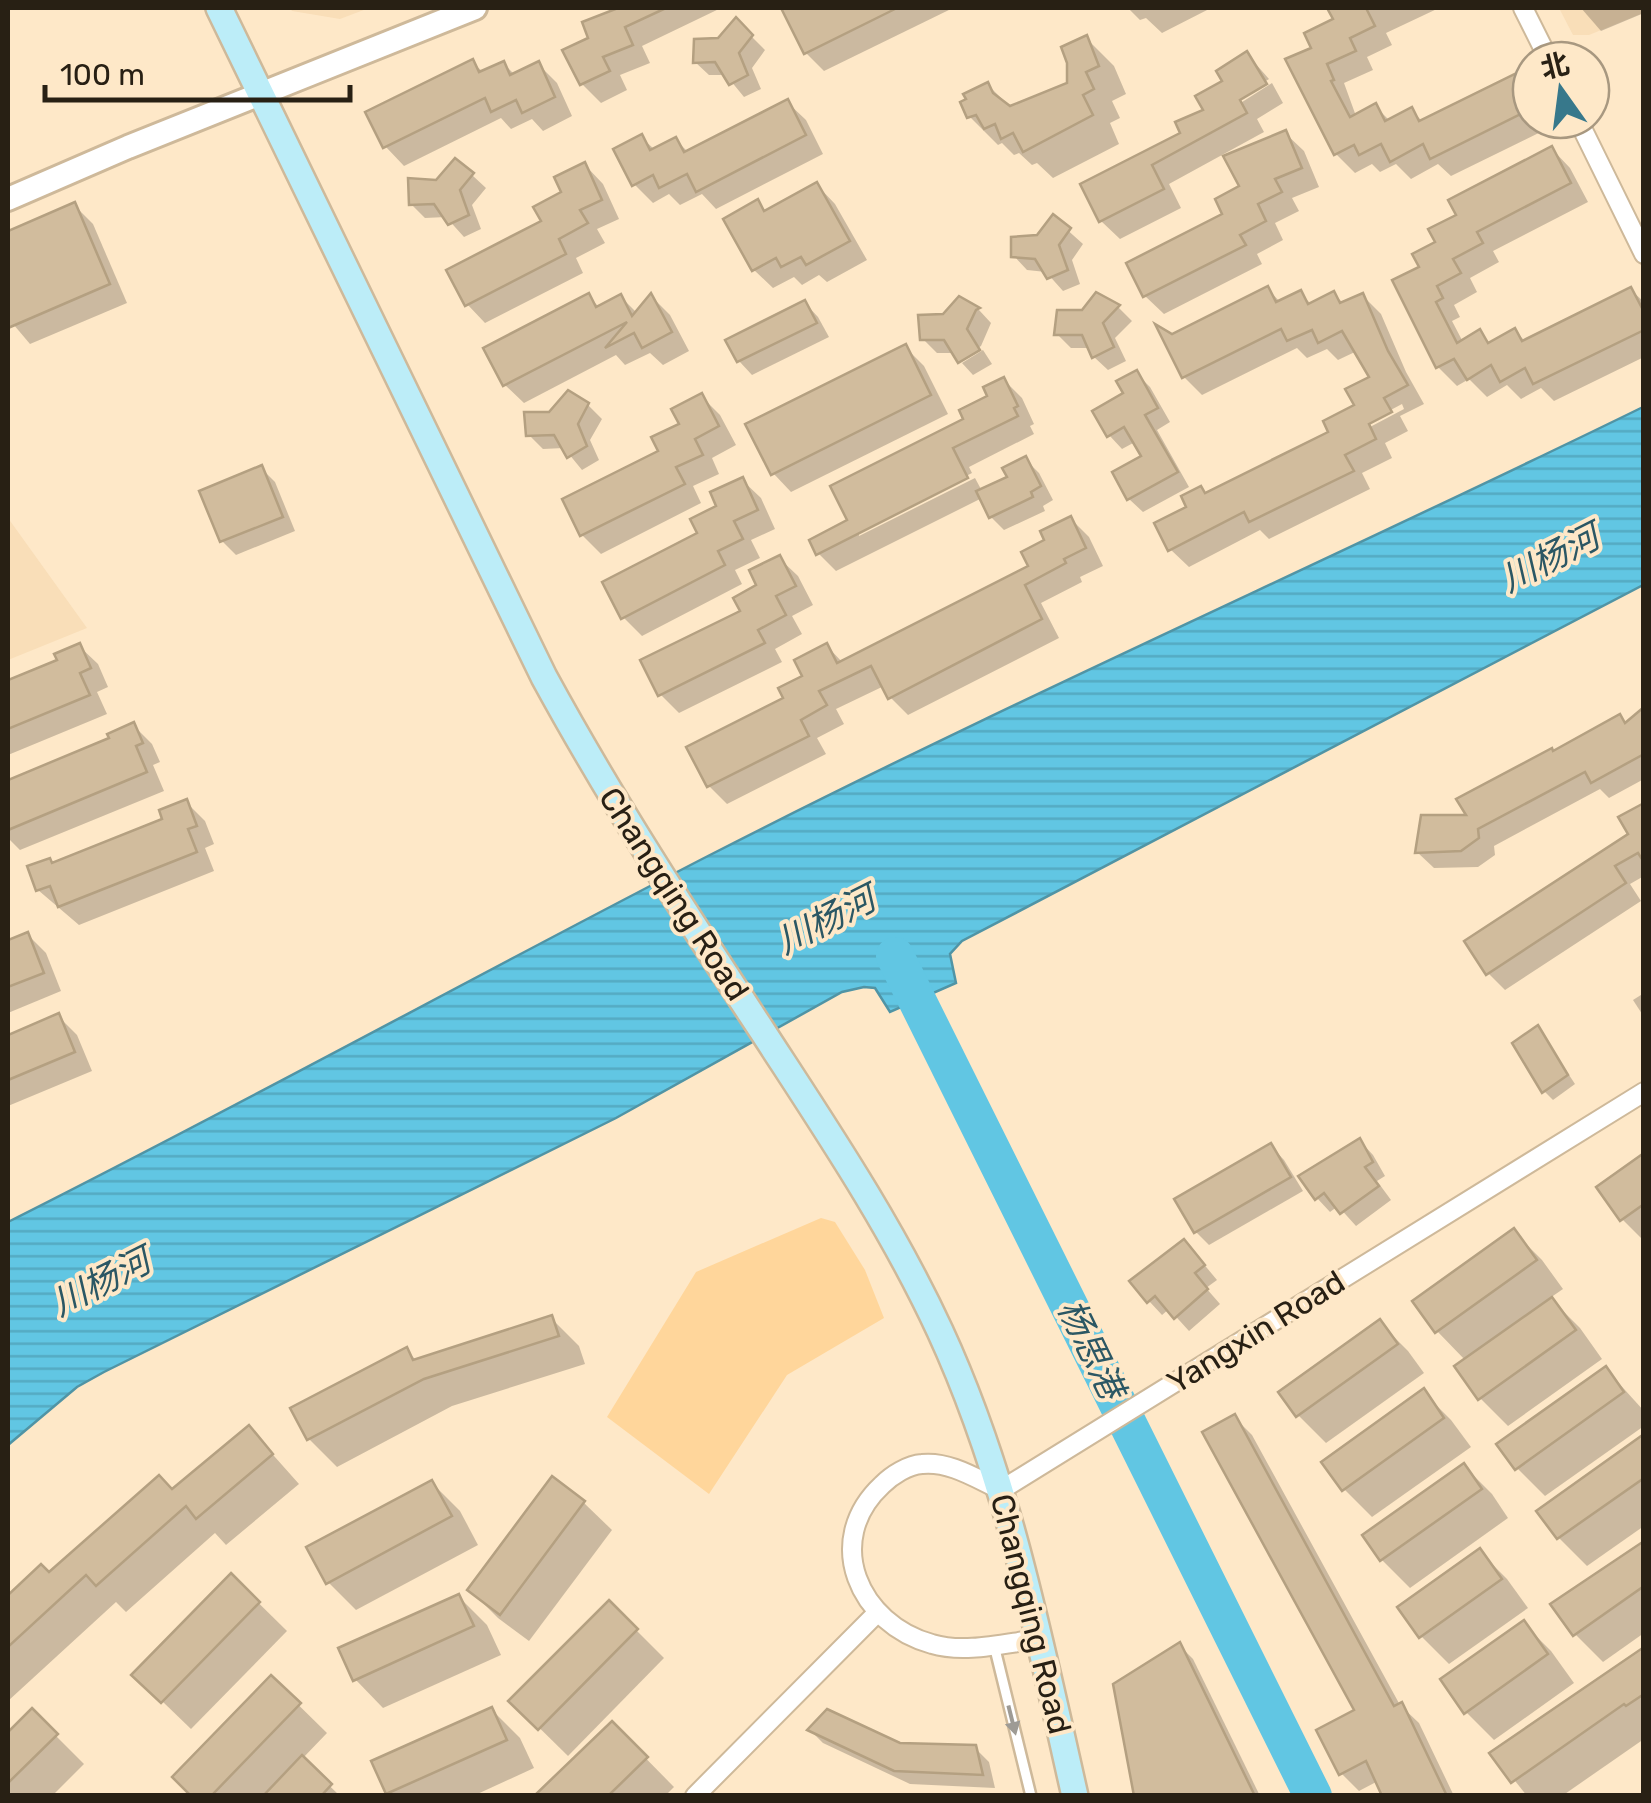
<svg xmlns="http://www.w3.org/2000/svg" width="1651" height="1803" font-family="Rubik,'Noto Sans SC',sans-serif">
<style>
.built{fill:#f9deb8}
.green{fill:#ffd69b}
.water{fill:url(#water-rules);stroke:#5094a5;stroke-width:2.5}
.shadow{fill:#0003;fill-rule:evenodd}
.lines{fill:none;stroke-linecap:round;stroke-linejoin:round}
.river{stroke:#61c6e3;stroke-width:38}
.building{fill:#d1bc9d;stroke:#b4a081;stroke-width:2.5}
.service-casing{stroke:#ceb99a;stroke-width:14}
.minor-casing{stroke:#ceb99a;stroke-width:22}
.tertiary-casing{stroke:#ceb99a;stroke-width:28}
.secondary-casing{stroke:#ceb99a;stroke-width:30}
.service{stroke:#fff;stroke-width:9}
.minor{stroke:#fff;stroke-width:18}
.tertiary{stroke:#fff;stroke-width:22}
.secondary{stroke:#bcedf8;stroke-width:25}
.oneway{fill:#9e9b95}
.labels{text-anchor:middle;stroke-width:8;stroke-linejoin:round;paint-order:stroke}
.street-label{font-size:32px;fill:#282014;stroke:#fee8c8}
.water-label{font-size:35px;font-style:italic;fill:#2b5764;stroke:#fee8c8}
</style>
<defs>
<pattern id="water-rules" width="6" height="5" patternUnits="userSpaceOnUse" patternTransform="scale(2.5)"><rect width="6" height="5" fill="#61c6e3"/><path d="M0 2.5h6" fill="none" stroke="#54aac2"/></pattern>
</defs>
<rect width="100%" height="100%" fill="#fee8c8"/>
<g class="built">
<path d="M290,8H369L340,19L292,11Z"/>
<path d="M1559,8H1643V13L1589,35H1573Z"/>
<path d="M8,518L87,628L8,660V517Z"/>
</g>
<path class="green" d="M821,1218L835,1222L865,1270L884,1318L787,1375L709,1494L607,1417L696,1272Z"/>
<path class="water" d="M1643,407V585L962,941L950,954L956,983L890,1012L875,988L864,987L842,992L616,1118L104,1372L77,1387L8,1445V1222C243,1104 473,977 708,856C1016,698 1333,559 1643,407Z"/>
<g class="shadow">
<path d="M612,8H721L642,46L650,63L620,75L627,90L601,103L582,84L614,12Z"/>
<path d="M783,8H953L824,71L806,53Z"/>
<path d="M1120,8H1211L1162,33L1146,18L1140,20L1128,8L1123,10Z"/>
<path d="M1330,8H1439L1386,33L1392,45L1367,57L1373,70L1344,83L1356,116L1375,106L1390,121L1411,110L1423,122L1523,73L1531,81V120H1555L1557,124L1451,176L1438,164L1411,179L1396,164L1380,172L1372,164L1355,173L1336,154L1314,49L1336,20Z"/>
<path d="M1581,8H1644V13L1601,31Z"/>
<path d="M736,21L765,50L752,68L761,89L744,97L726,75H709L695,62Z"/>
<path d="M1086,38L1114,66L1126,94L1112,101L1120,118L1110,123L1119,144L1053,178L1037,163L1032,165L1019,153L1014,155L1002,143L998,145L970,117L988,85L1011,108L1069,85Z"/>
<path d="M1247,54L1269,79L1239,98V104L1272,83L1283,103L1257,119L1264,132L1169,184L1181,208L1120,239L1101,221L1083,185L1183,134L1206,111Z"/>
<path d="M472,62L484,73L504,64L515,75L538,64L557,83L572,116L543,131L532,119L511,129L501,118L404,166L386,147L369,113Z"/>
<path d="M787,102L806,120L823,154L716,209L702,194L680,205L669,194L653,203L634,184L641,137L655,150L676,140L688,152Z"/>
<path d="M1285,133L1304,151L1319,187L1292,198L1299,211L1275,223L1283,240L1257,254L1262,264L1164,314L1145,296L1226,215L1242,188Z"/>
<path d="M1552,149L1570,168L1588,202L1493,251L1499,262L1470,278L1477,292L1454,305L1460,317L1452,321L1463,342L1479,332L1491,344L1515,331L1526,342L1631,290L1644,302V308H1639L1644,317V357L1554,401L1541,388L1521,399L1507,385L1487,397L1469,379L1457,386L1438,367L1395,281L1422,268L1459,216Z"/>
<path d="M585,165L603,184L619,219L597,229L605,243L576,258L583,273L485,323L467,304L544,222Z"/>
<path d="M472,175L486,188L472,205L481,229L464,237L446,217L425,218L411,204L437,182Z"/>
<path d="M817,185L835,204L867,260L827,282L819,275L802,285L794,277L773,288L754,270L758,203L767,212Z"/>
<path d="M74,205L93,224L127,303L30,344L8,318V234Z"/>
<path d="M1054,218L1083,244L1072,260L1080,284L1063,291L1046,272L1027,270L1014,256L1039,237Z"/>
<path d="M1268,289L1281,303L1300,293L1312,305L1334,294L1344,304L1363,296L1381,314L1406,372L1424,404L1400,416L1408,431L1385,443L1392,458L1362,473L1370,489L1269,539L1260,530L1189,567L1170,549L1207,495L1332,434L1357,406L1372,378L1357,351L1338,360L1327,349L1307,358L1297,348L1202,395L1184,377L1172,337ZM1402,404L1404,409L1370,427V421Z"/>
<path d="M1096,295L1118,307L1132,321L1115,338L1126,361L1108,370L1094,357L1090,348H1071L1057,334L1083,312Z"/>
<path d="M588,296L600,308L621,297L637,313L652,297L670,315L689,351L663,365L650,353L625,365L616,355L524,403L505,385Z"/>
<path d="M959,299L979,310L991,323L981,346L960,359L955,353H937L923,339Z"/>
<path d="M805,303L818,317L829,337L752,375L739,361Z"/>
<path d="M905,347L924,366L948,414L791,492L773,473Z"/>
<path d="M983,350L992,364L973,375L962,363Z"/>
<path d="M1136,373L1150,387L1170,422L1157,430L1189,487L1143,512L1129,499L1144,457L1135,442L1122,449L1109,435Z"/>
<path d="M1004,380L1022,398L1034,424L1030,426L1034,434L969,467L972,473L859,530V536L975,478L982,491L1010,478L1025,459L1039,473L1053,500L1043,506L1045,511L1004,530L991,517L982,498L836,571L818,553L967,420Z"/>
<path d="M702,397L720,415L736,445L712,458L719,474L693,486L701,503L601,554L582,535L565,501L662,452Z"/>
<path d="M588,405L602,419L590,440L599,460L582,470L564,448L543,449L529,435L550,414Z"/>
<path d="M261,468L275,482L295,531L236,555L222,541Z"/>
<path d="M742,480L761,498L775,529L751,540L760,558L735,570L742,584L642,636L623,617L700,534Z"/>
<path d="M1071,519L1089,537L1103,566L1080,577L1082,582L1041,603L1059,638L908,715L890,697L884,686L836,709L844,724L817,738L826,754L727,804L709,786L786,699L827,646L843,663L1031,567L1048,541Z"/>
<path d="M779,558L798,576L813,605L792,616L802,634L775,649L782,662L679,713L660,694L743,612Z"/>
<path d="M79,646L98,664L108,687L97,692L107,714L8,755V683L60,661Z"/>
<path d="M1644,710V779L1609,798L1600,789L1494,846L1495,855L1478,867L1434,868L1417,852L1471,818L1554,754L1619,717L1627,725Z"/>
<path d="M133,725L152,744L160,762L153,765L164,791L20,850L8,838V783L112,740Z"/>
<path d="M186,802L205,821L214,844L205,848L214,871L79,925L38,890L54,865L165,820Z"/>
<path d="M1644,806V876L1630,884L1641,901L1505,990L1488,973L1631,834Z"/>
<path d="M28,935L46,953L61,991L8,1013V943Z"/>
<path d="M1644,993V1017L1633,1000Z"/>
<path d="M58,1016L77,1035L92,1071L8,1106V1037Z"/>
<path d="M1538,1028L1575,1084L1553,1100L1544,1091Z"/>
<path d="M1360,1141L1373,1155L1385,1176L1377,1181L1391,1200L1356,1226L1338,1206L1330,1212L1317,1198Z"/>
<path d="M1271,1146L1284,1160L1303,1191L1209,1245L1196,1232Z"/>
<path d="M1644,1156V1241L1622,1219Z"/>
<path d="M1514,1232L1542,1260L1563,1289L1550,1298L1580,1328L1602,1359L1508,1426L1480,1398L1466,1361L1437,1331Z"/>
<path d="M1197,1256L1217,1280L1206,1288L1220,1304L1189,1331L1169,1309L1162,1315L1149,1301Z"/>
<path d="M551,1318L579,1346L585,1364L452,1406L337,1467L309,1439L406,1350L417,1361Z"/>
<path d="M1380,1323L1408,1351L1424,1373L1326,1443L1298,1415Z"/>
<path d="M1606,1369L1644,1411V1426L1545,1496L1517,1468Z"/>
<path d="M1423,1392L1451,1420L1471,1447L1372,1517L1344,1489Z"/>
<path d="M1234,1417L1252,1435L1400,1705L1419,1723L1454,1796H1385L1378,1781L1359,1791L1341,1773L1357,1711Z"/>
<path d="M249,1428L299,1484L226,1545L215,1533L126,1612L116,1602L8,1701V1598L41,1567L50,1575L173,1492Z"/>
<path d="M1644,1438V1526L1587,1566L1559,1538L1540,1511Z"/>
<path d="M1464,1466L1492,1494L1508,1518L1410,1588L1382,1560L1365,1536Z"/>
<path d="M432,1483L460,1511L478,1545L356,1610L328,1582Z"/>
<path d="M584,1503L612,1530L529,1641L498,1618L470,1590Z"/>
<path d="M1644,1543V1633L1603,1662L1575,1634Z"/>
<path d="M1479,1551L1507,1579L1528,1608L1449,1664L1421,1636Z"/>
<path d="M231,1576L287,1631L191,1729L135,1675Z"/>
<path d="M459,1597L487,1625L501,1655L383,1708L355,1679Z"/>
<path d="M609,1603L664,1658L568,1756L512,1701Z"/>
<path d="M1523,1623L1551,1651L1574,1683L1494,1740L1466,1712Z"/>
<path d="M1179,1645L1193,1659L1260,1796H1137Z"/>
<path d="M1644,1648V1739L1562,1796H1527L1493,1753Z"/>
<path d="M271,1678L327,1733L302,1759L340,1796H194Z"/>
<path d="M492,1710L520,1738L534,1768L473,1796H391L388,1793Z"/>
<path d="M32,1712L84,1764L52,1796H8V1736Z"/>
<path d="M612,1724L674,1787L665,1796H538Z"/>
<path d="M810,1730L899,1745L975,1748L989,1762L995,1788L910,1784L823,1743Z"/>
</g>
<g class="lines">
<path class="river" d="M895,956L1313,1796"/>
</g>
<g class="building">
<path d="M618,8H666L625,27L633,45L603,57L610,71L580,85L562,50L588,38L582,22Z"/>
<path d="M781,8H897L804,54Z"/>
<path d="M1327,8H1366L1375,26L1350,38L1356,51L1327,64L1334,80L1331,81L1350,117L1376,103L1385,121L1412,107L1419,121L1523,70L1531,86V109L1430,159L1423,144L1390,162L1381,144L1359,155L1354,145L1334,155L1285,59L1311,48L1304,33L1333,19Z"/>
<path d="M736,17L753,35L739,53L748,75L729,85L715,62L693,63L694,39L718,38Z"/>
<path d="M1087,35L1099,66L1086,72L1094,89L1083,95L1093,115L1023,152L1013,133L1001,139L995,124L984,129L976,115L967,118L960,102L966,99L963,94L988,82L993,93L1010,106L1067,83V63L1061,47Z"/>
<path d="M1247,51L1267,84L1240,100L1247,113L1152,165L1164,189L1099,222L1080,184L1180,133L1175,122L1203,110L1195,96L1222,81L1216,71Z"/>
<path d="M473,59L479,72L504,61L510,75L539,61L555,97L522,113L516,100L491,112L485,98L383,148L365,112Z"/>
<path d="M788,99L806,135L696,192L687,174L659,188L653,175L632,186L613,149L642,134L650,150L676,137L684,152Z"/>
<path d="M1286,130L1302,168L1275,179L1282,192L1258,204L1266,221L1240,235L1246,245L1143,297L1126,263L1222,214L1215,199L1239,186L1223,156Z"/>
<path d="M1552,146L1571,183L1477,232L1483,243L1453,259L1461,273L1437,286L1443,298L1436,302L1457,343L1480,329L1488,343L1515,328L1522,341L1631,287L1644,312V330L1533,384L1525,368L1500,382L1491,365L1467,380L1454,359L1436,368L1392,280L1419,267L1412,254L1435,242L1428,229L1456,215L1448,200Z"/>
<path d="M455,158L474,173L460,190L469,215L448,225L434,204L409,205L408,178L436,180Z"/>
<path d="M585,162L602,200L580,210L588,223L559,239L566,254L465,306L446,270L541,221L533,207L561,192L554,177Z"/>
<path d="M817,182L850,241L806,265L801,257L781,267L776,258L752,271L723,219L758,199L764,211Z"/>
<path d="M75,202L110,284L8,328V231Z"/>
<path d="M1053,214L1071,228L1059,245L1068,270L1047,279L1035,259L1011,257V237L1037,235Z"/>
<path d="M1268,286L1276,302L1301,290L1308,304L1334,291L1340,303L1363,293L1388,351L1408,385L1384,398L1392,412L1369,424L1376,439L1345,455L1354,471L1249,522L1244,512L1168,551L1154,523L1186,507L1181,496L1201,486L1205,493L1328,432L1323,421L1354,405L1345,389L1369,377L1342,331L1318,343L1312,330L1287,341L1281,329L1182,378L1155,324L1172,334Z"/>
<path d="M1096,292L1120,305L1103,323L1114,347L1092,358L1082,335H1054L1057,310H1082Z"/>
<path d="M589,293L596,307L621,294L632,316L651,293L672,332L642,348L634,333L605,348L627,322L503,386L483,348Z"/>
<path d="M959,296L980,308L976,310L967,329L980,350L958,363L944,340H920L918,315L943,314Z"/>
<path d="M805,300L817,323L737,362L725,340Z"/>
<path d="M906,344L931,395L771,475L745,424Z"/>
<path d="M1137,370L1158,408L1145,415L1178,472L1127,500L1112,472L1141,456L1124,427L1107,437L1092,411L1123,393L1116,381Z"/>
<path d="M1004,377L1018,406L1014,408L1018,416L953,448L968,478L816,555L809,540L847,520L830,486L963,419L959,410L987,396L983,387Z"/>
<path d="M568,390L589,403L578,424L587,446L567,458L554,435L526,436L524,412H549Z"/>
<path d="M702,393L719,426L695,439L703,455L676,467L685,484L580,536L562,499L658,451L651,437L679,424L671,409Z"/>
<path d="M1026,456L1041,486L1031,492L1033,497L989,518L976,491L1007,477L1002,468Z"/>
<path d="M262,465L283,517L220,542L199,491Z"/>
<path d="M743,477L758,510L734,521L743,539L718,551L725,565L621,619L602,582L697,533L690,519L716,506L710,492Z"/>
<path d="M1071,516L1086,548L1064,559L1066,563L1025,585L1042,619L888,699L871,666L819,691L827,705L801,720L809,736L707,787L686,747L783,698L778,688L802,676L794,660L827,643L837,663L1028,566L1021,552L1044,540L1040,531Z"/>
<path d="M780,555L796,586L776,596L786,615L758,630L765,643L658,696L640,660L740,611L733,598L756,585L749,570Z"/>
<path d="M80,643L91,668L80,673L90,695L8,729V680L57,660L54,654Z"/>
<path d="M1644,707V754L1591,783L1585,772L1478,829L1479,838L1461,851L1415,853L1421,815H1466L1456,799L1552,748L1553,751L1620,714L1625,723Z"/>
<path d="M134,722L143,743L136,746L147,772L8,830V780L109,738L107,734Z"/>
<path d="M187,799L197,826L188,829L197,852L58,907L50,886L36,891L27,866L50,858L52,863L162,819L159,810Z"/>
<path d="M1644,803V862L1638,853L1615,866L1626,883L1486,975L1464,941L1628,834L1618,817Z"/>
<path d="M28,932L44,973L8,987V940Z"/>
<path d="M59,1013L75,1052L8,1080V1035Z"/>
<path d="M1538,1025L1568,1075L1542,1093L1512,1043Z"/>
<path d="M1360,1138L1373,1162L1365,1167L1379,1186L1340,1214L1324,1193L1315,1200L1298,1176Z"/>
<path d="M1271,1143L1291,1177L1194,1233L1174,1199Z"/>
<path d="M1644,1153V1204L1620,1221L1596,1187Z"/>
<path d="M1514,1228L1537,1260L1435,1333L1412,1301Z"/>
<path d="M1184,1239L1205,1265L1195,1273L1208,1289L1174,1319L1155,1296L1147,1303L1129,1281Z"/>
<path d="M1552,1297L1576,1330L1478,1400L1454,1366Z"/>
<path d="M552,1315L559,1336L424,1379L307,1440L290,1408L407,1347L413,1360Z"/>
<path d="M1380,1319L1398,1344L1296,1417L1278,1392Z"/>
<path d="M1606,1366L1624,1392L1515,1470L1496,1444Z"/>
<path d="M1424,1388L1444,1418L1342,1491L1321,1462Z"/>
<path d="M1235,1414L1394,1706L1402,1702L1447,1796H1382L1366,1761L1339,1775L1316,1730L1354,1710L1202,1432Z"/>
<path d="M249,1425L273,1454L196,1519L186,1506L96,1586L86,1575L8,1647V1595L41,1564L49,1572L159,1475L172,1489Z"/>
<path d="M1644,1434V1478L1557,1539L1536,1511Z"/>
<path d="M1464,1463L1482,1489L1380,1561L1362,1535Z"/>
<path d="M552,1476L585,1501L500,1615L467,1590Z"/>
<path d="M432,1480L452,1516L326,1584L306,1547Z"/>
<path d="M1644,1541V1586L1573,1636L1550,1604Z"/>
<path d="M1480,1548L1502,1579L1419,1638L1397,1607Z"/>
<path d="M231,1573L260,1602L161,1703L131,1675Z"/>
<path d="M459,1594L474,1626L353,1681L338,1648Z"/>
<path d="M609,1600L638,1629L538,1730L508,1701Z"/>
<path d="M1524,1620L1548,1654L1464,1714L1440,1679Z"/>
<path d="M1180,1642L1255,1796H1134L1113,1684Z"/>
<path d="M1644,1647V1694L1626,1706L1624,1704L1511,1783L1489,1753Z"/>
<path d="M271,1675L301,1703L211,1796H191L172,1777Z"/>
<path d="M492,1707L507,1740L386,1794L371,1761Z"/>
<path d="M32,1708L58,1734L8,1783V1732Z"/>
<path d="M827,1709L900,1743L976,1745L983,1775L894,1771L807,1730Z"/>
<path d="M612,1721L648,1757L608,1796H534Z"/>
<path d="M302,1755L332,1784L321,1796H263Z"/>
</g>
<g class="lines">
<defs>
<path id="service" d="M994,1645L1031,1796"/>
<g id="minor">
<path d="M1523,8L1549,60"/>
<path d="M1578,120L1644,254"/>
<path d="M1039,1639C1005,1643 965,1654 932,1644C859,1624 822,1541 882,1485C892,1475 908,1465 922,1464C950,1461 977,1479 1001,1490L1644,1092"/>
<path d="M695,1796L876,1614"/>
</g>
<path id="tertiary" d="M8,199L128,147L475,8"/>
<path id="secondary" d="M219,8L544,677C611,800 686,915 763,1032C826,1129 891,1225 940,1331C1008,1478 1039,1638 1075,1796"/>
</defs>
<use href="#service" class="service-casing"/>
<use href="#minor" class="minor-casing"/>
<use href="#tertiary" class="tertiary-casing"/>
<use href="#secondary" class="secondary-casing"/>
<use href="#service" class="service"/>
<use href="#minor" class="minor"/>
<use href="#tertiary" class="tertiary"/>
<use href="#secondary" class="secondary"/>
</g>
<defs><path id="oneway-solid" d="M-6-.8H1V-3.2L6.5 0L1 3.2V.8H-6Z" transform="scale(2.5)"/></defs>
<use class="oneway" href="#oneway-solid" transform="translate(1012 1720) rotate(76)"/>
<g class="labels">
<g class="street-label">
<text transform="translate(674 894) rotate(57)" y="11">Changqing Road</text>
<text transform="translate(1256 1332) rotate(-32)" y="11">Yangxin Road</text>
<text transform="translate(1031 1614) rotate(76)" y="11">Changqing Road</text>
</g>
<g class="water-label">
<text transform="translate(1550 558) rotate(-27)" y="12">川杨河</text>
<text transform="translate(826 920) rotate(-27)" y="12">川杨河</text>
<text transform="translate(101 1282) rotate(-27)" y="12">川杨河</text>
<text transform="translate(1091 1349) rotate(64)" y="12">杨思港</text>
</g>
</g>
<rect width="1651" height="1803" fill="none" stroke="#282014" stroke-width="20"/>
<g transform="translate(1561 90) rotate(346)"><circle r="48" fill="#fee8c8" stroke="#a89880" stroke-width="2.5"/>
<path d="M0-8L18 38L0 25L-18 38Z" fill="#37788b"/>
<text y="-15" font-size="28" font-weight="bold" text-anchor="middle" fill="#282014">北</text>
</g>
<path d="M45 85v15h305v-15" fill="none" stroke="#282014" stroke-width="5"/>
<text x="60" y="85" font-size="30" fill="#282014" stroke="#fee8c8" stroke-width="8" paint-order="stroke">100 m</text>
</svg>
